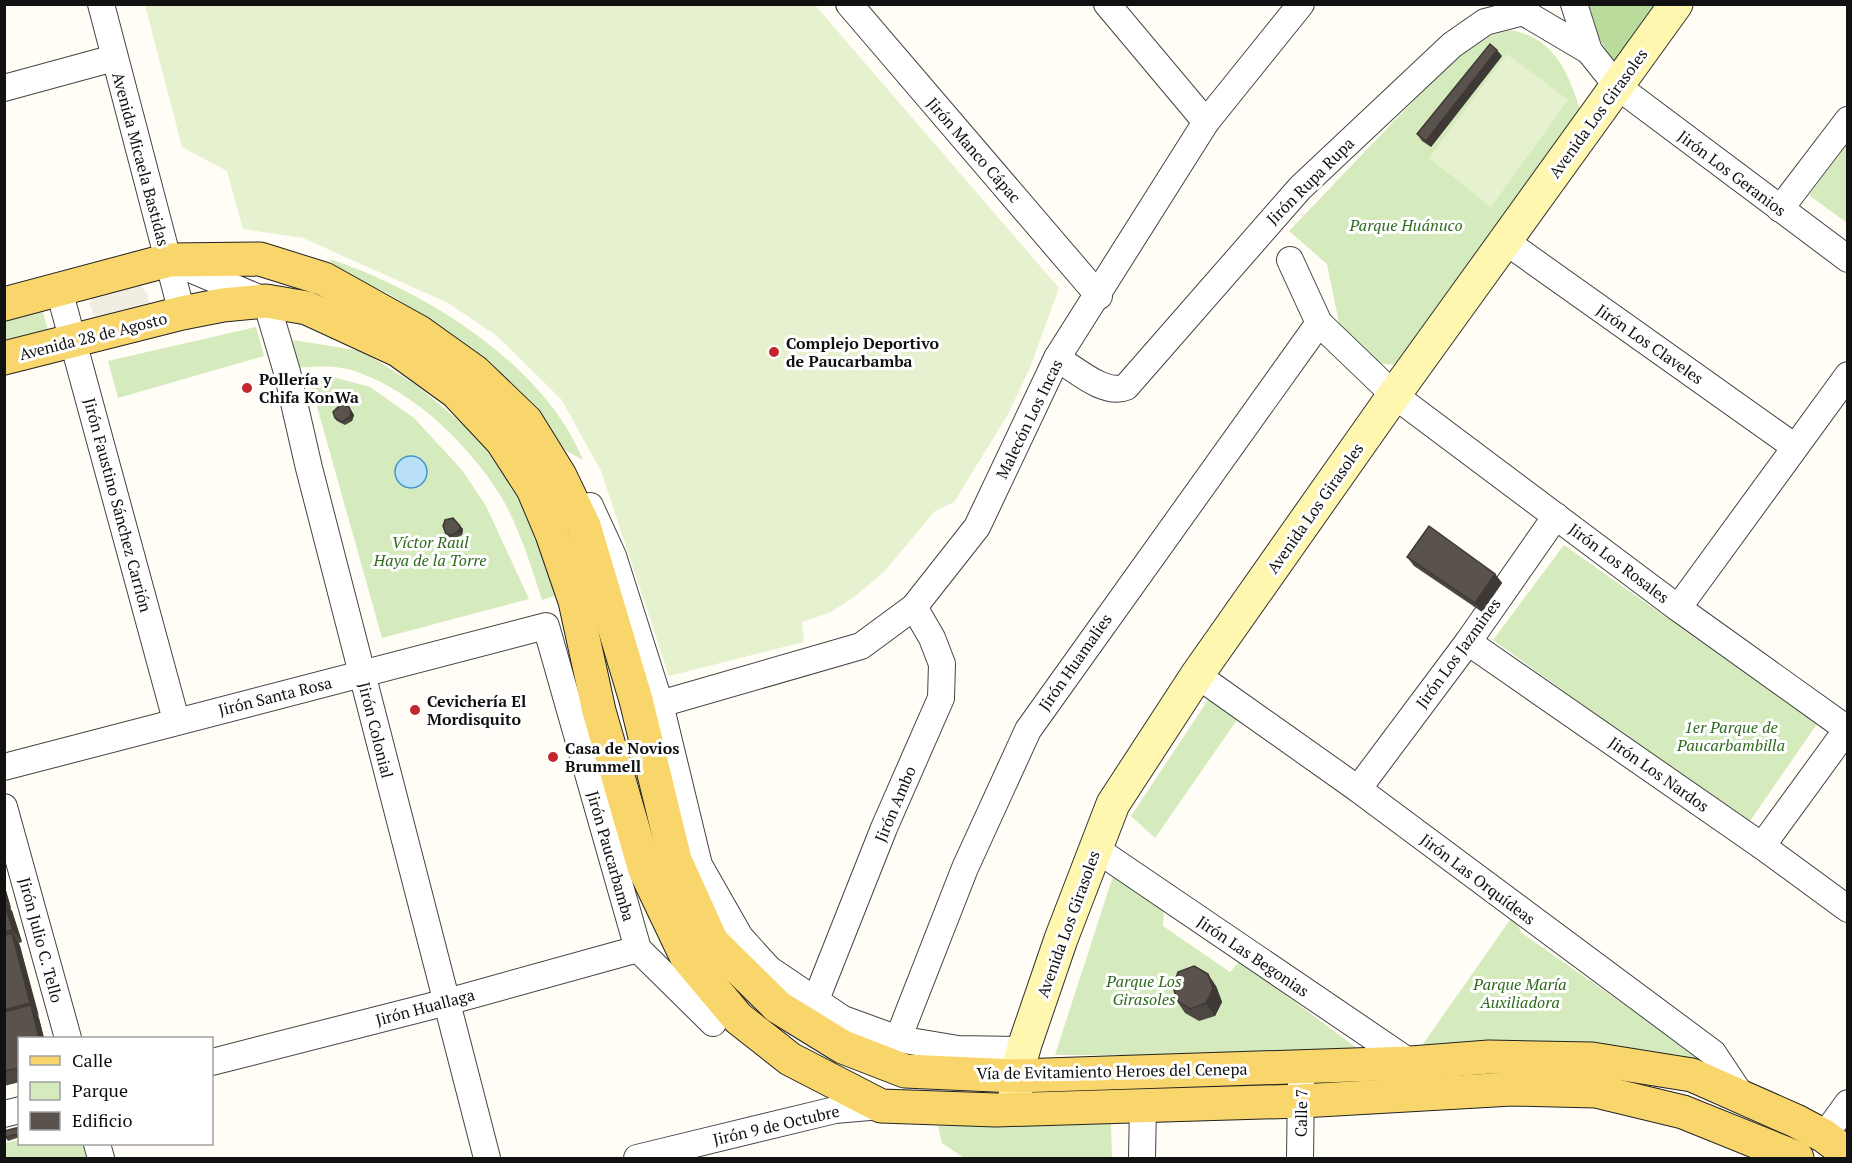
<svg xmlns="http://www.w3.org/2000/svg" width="1852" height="1163" font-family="'PT Serif',serif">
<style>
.green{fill:#d5ebbd}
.forest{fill:#b9dc9c}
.pitch{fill:#e6f2cf}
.plaza{fill:#f1ede2}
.water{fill:#b9e0f7;stroke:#3f96cf;stroke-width:1.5}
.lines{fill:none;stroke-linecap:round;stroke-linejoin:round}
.minor-casing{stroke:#444;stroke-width:28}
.secondary-casing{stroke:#333;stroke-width:35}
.primary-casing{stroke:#222;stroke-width:35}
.minor{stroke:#fff;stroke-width:26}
.secondary{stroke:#fff6b0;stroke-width:33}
.primary{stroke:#f9d66b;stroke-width:33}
.wall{fill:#4d4742}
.shaded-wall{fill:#3f3936}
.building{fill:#5a524d;stroke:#3f3936;stroke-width:1.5}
.poi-dot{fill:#c4262e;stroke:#fff;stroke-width:2}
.labels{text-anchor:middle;stroke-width:6;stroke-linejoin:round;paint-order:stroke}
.street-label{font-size:16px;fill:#111;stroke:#fff}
.park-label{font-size:16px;font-style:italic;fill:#2f6b1f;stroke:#fff}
.poi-label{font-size:16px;font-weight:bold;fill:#111;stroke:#fff;text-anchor:start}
</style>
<rect width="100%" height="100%" fill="#fffdf5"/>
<g class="green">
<path d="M1510,30C1558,38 1570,78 1583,119L1397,365L1372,363L1340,328L1327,264L1289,231L1463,49L1482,38Z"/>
<path d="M1847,144L1848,223H1847L1809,195Z"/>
<path d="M330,259C425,291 544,364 583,460L554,444L541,412L489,362L453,335L389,294L332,267Z"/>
<path d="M42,308L49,334L5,345V319Z"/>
<path d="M256,327L264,356L118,398L108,361Z"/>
<path d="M293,340L362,351L416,385L480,438L509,477L535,521L560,594L542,600C531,566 520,530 502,498C471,447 417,394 360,373C340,365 319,366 297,368Z"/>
<path d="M333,377L370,387L414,418L462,470L486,506L529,599L382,638L309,378Z"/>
<path d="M1564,545L1817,724L1748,824L1493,640Z"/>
<path d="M1212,694L1239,717L1155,838L1131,816Z"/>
<path d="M1114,873L1164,906L1163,926L1230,972L1240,961L1366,1055H1055Z"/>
<path d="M1512,917L1522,933L1659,1029L1665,1027L1709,1062L1547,1044L1421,1047Z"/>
<path d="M1111,1124L1112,1158H964L942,1143L938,1126Z"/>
<path d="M19,1140L20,1144H83L86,1158H5V1143Z"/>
</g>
<path class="forest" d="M1589,5H1662L1616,68L1599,38Z"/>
<g class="pitch">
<path d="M145,5H815L1059,288L1030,368L1007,416L954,502L935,511L884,572L854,597L831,612L802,622L804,642L669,676L601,471L561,399L497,336L448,303L303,238L243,229L227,171L182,147Z"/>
<path d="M1507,54L1568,100L1491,207L1429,158Z"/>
</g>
<path class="plaza" d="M138,283L147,293L150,306L97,322L89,303L94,296Z"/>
<circle class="water" cx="411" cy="472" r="16"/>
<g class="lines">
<defs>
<g id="minor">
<path d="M101,4L182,313"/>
<path d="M849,4L1099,296"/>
<path d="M1107,4L1206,122"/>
<path d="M1574,4L1589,51L1617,86L1848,259"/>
<path d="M4,88L114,58"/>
<path d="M1780,209L1848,120"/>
<path d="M1505,241L1795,447"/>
<path d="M1290,260L1319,323L1394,395L1678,608L1847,729"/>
<path d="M176,263L266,301L287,372L309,468L487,1158"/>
<path d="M59,290L176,720"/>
<path d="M1057,358C1075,369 1105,396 1126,387L1300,188L1452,45L1485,22L1523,12L1589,51"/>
<path d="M590,506L613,556L660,704L699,865L740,937L769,969L843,1019L898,1039L958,1049L1024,1050"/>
<path d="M1678,608L1848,375"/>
<path d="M1468,642L1762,846L1848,909"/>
<path d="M1197,675L1358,789L1713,1053L1743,1098"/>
<path d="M660,704L861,646L914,607L977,527L1057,358L1206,122L1301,4"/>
<path d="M4,767L546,626L638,949L713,1023"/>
<path d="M1358,789L1468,642L1556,516"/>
<path d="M4,807L68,1038"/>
<path d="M1762,846L1848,728"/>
<path d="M1096,849L1411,1063"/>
<path d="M815,1002L884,828L941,698L942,664L932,638L914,607"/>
<path d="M898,1039L965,868L1028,730L1319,323"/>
<path d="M212,1062L447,1002L638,949"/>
<path d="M4,1114L20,1110"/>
<path d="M1824,1136L1848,1103"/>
<path d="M97,1144L101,1158"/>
<path d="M637,1158L835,1110L881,1106"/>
<path d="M1142,1158L1143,1104"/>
<path d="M1300,1158L1301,1082"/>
</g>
<path id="secondary" d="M1015,1103L1016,1076L1025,1044L1061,939L1113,804L1197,675L1394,395L1676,4"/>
<g id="primary">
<path d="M4,304L169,260L260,259L324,279L419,332L475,372L526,421L560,476L584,526L636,700L675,860L712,942L778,1007L843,1047L905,1071L1016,1076L1411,1063L1489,1057L1592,1059L1692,1075L1796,1121L1824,1136L1848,1154"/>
<path d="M4,358L182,313L223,305L266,301L307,308L398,350L456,392L502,441L533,489L552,534L575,601L599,711L645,870L686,956L738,1018L790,1059L881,1106L996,1110L1301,1101L1512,1089L1596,1091L1683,1112L1797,1158"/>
</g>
</defs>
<use href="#minor" class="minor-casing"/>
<use href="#secondary" class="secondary-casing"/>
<use href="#primary" class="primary-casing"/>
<use href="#minor" class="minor"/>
<use href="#secondary" class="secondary"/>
<use href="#primary" class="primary"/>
</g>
<g class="wall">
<path d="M1502,56L1431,147L1422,141L1417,134Z"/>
<path d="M351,410L354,415L352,421L345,425L337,421L335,418Z"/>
<path d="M460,526L463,529L462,535L454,539L448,537L446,534Z"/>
<path d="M1407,557L1495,574L1502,583L1482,612L1414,566Z"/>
<path d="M4,884L11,908L10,909L12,911L22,942L19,943L20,946L44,1038H20V1082L4,1086Z"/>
<path d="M1216,986L1222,1002L1215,1016L1199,1021L1185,1013L1177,1001Z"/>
<path d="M20,1127V1137L8,1141L5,1137Z"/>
</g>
<g class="shaded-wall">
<path d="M1497,50L1502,56L1431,147L1426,141Z"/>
<path d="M349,407L354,415L352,421L350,417Z"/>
<path d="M460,526L463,529L462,535L459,531Z"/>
<path d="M1495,574L1502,583L1482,612L1475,603Z"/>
<path d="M4,884L11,908L4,898Z"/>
<path d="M4,900L12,911L22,942L13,930Z"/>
<path d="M12,933L20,946L39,1016L30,1003Z"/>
<path d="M1208,974L1216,986L1222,1002L1215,1016L1206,1003Z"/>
<path d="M31,1005L39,1018L44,1038H39Z"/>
</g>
<g class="building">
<path d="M1490,44L1497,50L1426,141L1417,134Z"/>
<path d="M341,404L349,407L351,412L350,417L342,422L335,418L333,412Z"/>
<path d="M453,518L460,526L459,531L452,535L446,534L443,526L445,520Z"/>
<path d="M1429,526L1495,574L1475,603L1407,557Z"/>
<path d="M4,903L13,930L4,932Z"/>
<path d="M12,933L30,1003L4,1010V935Z"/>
<path d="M1194,966L1208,974L1213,989L1206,1003L1190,1009L1177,1001L1173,986L1178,972Z"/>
<path d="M31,1005L39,1038H20V1068L4,1071V1012Z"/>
<path d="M20,1127V1134L5,1137L4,1131Z"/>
</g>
<g class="poi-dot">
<circle cx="774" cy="352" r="6"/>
<circle cx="247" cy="388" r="6"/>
<circle cx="415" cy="710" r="6"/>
<circle cx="553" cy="757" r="6"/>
</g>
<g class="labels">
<g class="street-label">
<text transform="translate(1598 113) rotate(-54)" y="6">Avenida Los Girasoles</text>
<text transform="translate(974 150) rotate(49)" y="6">Jirón Manco Cápac</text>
<text transform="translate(141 159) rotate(75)" y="6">Avenida Micaela Bastidas</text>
<text transform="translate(1732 173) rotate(37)" y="6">Jirón Los Geranios</text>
<text transform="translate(1310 181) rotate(-45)" y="6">Jirón Rupa Rupa</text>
<text transform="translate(93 336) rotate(-14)" y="6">Avenida 28 de Agosto</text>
<text transform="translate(1650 344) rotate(35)" y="6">Jirón Los Claveles</text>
<text transform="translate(1029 419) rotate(-64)" y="6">Malecón Los Incas</text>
<text transform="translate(118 505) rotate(75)" y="6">Jirón Faustino Sánchez Carrión</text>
<text transform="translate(1315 508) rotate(-55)" y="6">Avenida Los Girasoles</text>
<text transform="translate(1619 563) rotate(37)" y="6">Jirón Los Rosales</text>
<text transform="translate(1458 653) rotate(-54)" y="6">Jirón Los Jazmines</text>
<text transform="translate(1075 662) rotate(-55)" y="6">Jirón Huamalies</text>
<text transform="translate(275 696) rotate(-14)" y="6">Jirón Santa Rosa</text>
<text transform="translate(376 730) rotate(76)" y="6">Jirón Colonial</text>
<text transform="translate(1659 774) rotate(35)" y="6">Jirón Los Nardos</text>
<text transform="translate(895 804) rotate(-67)" y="6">Jirón Ambo</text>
<text transform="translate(611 856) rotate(74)" y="6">Jirón Paucarbamba</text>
<text transform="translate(1478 879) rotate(37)" y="6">Jirón Las Orquídeas</text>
<text transform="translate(1068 924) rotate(-70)" y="6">Avenida Los Girasoles</text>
<text transform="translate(41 940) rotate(75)" y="6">Jirón Julio C. Tello</text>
<text transform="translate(1253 956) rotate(34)" y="6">Jirón Las Begonias</text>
<text transform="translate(425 1007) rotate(-15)" y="6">Jirón Huallaga</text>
<text transform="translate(1112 1071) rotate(-1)" y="6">Vía de Evitamiento Heroes del Cenepa</text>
<text transform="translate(1301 1113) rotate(-89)" y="6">Calle 7</text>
<text transform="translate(776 1125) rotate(-13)" y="6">Jirón 9 de Octubre</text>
</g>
<g class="park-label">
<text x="1406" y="231">Parque Huánuco</text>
<text x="430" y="548">Víctor Raul<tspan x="430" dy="18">Haya de la Torre</tspan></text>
<text x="1731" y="733">1er Parque de<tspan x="1731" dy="18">Paucarbambilla</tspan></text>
<text x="1144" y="987">Parque Los<tspan x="1144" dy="18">Girasoles</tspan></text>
<text x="1520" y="990">Parque María<tspan x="1520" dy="18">Auxiliadora</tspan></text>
</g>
<g class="poi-label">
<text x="786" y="349">Complejo Deportivo<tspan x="786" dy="18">de Paucarbamba</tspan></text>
<text x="259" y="385">Pollería y<tspan x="259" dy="18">Chifa KonWa</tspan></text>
<text x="427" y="707">Cevichería El<tspan x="427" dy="18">Mordisquito</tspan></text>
<text x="565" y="754">Casa de Novios<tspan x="565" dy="18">Brummell</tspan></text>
</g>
</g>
<rect width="1852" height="1163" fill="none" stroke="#111111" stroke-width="12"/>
<rect x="18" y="1037" width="195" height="108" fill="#ffffff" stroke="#a0a0a0" stroke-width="1.5"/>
<rect x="30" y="1056" width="30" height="9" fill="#f9d66b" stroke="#a0a0a0" stroke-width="1.5"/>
<text x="72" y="1067" font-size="18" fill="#111111">Calle</text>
<rect x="30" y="1082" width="30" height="18" fill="#d5ebbd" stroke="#a0a0a0" stroke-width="1.5"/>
<text x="72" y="1097" font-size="18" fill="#111111">Parque</text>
<rect x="30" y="1112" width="30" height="18" fill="#5a524d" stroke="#a0a0a0" stroke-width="1.5"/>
<text x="72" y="1127" font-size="18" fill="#111111">Edificio</text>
</svg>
